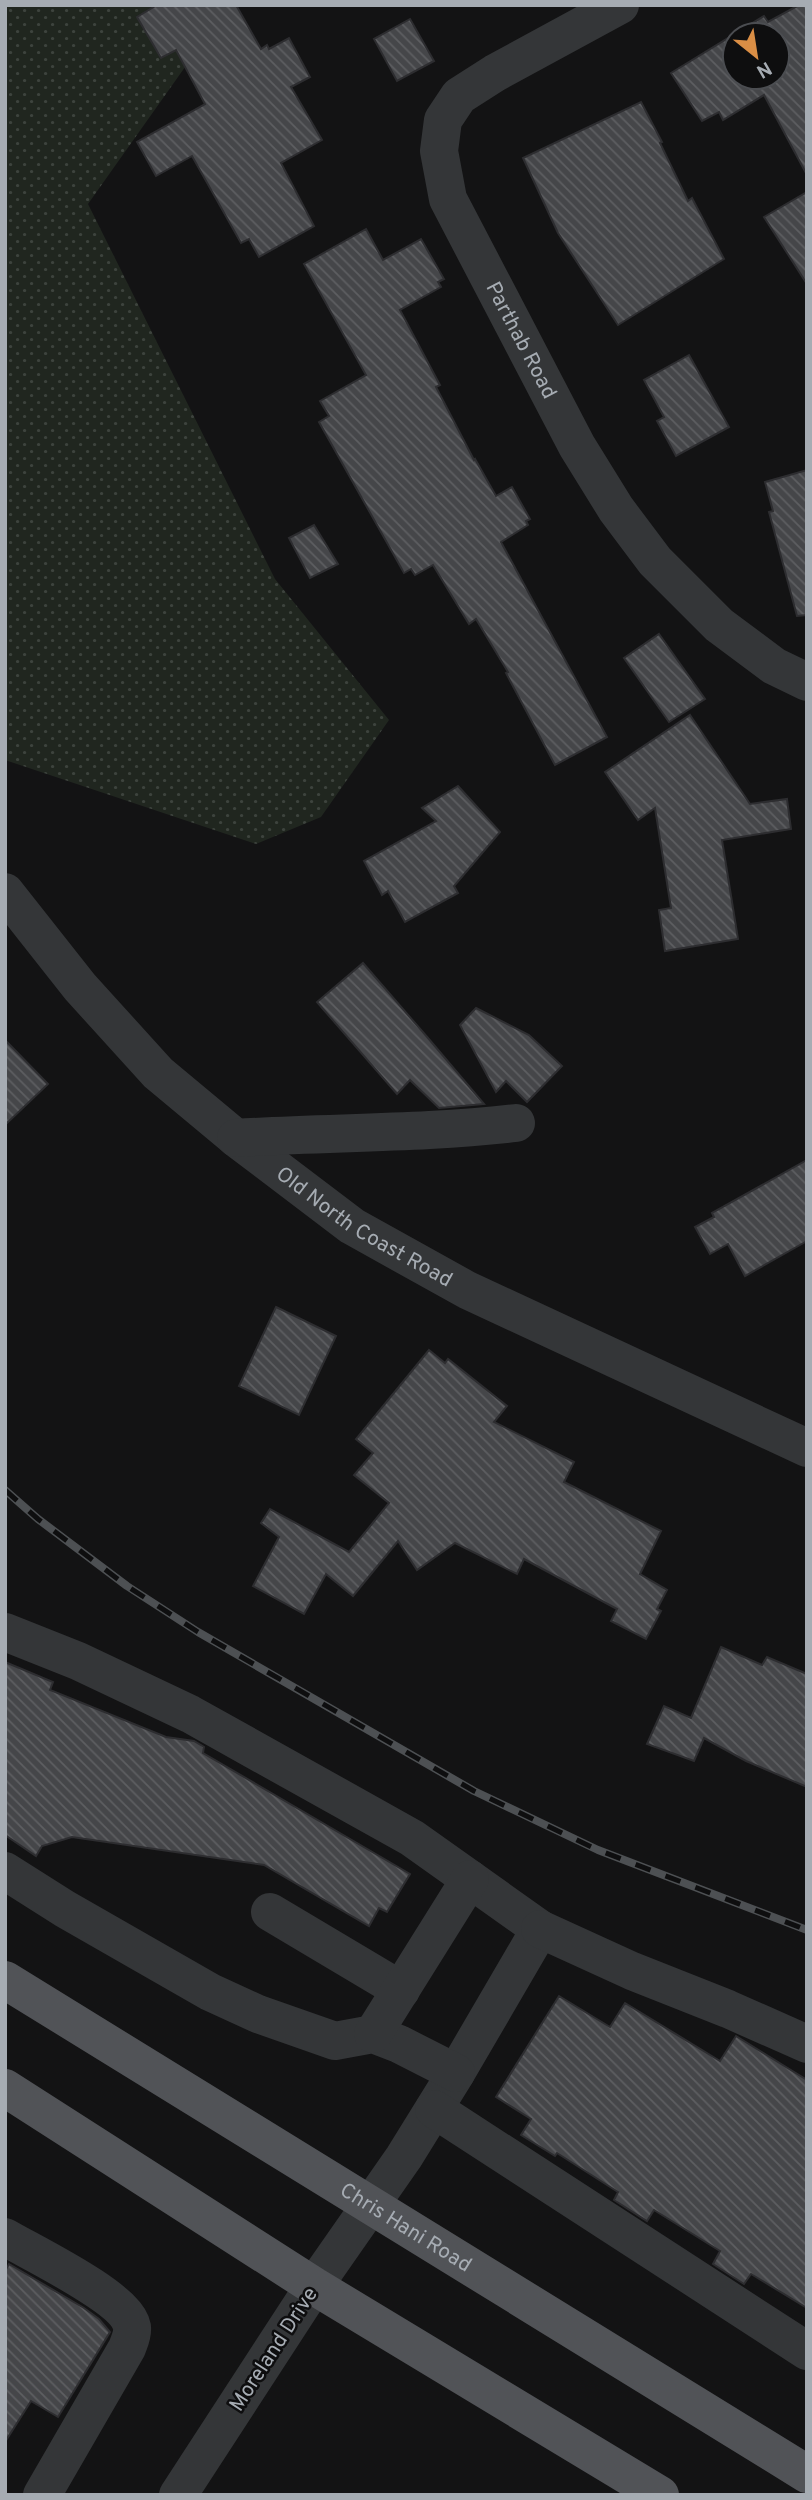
<svg xmlns="http://www.w3.org/2000/svg" width="812" height="2500" font-family="Overpass,sans-serif">
<style>
.park{fill:url(#park-dots)}
.building{fill:url(#building-back-hatch);stroke:#2d2d30;stroke-width:2;fill-rule:evenodd}
.lines{fill:none;stroke-linecap:round;stroke-linejoin:round}
.minor{stroke:#343638;stroke-width:38}
.major{stroke:#515357;stroke-width:38}
.rail-casing{stroke:#4d5053;stroke-width:8}
.rail{stroke:#0e0e0f;stroke-width:5;stroke-dasharray:16;stroke-linecap:butt}
.labels{text-anchor:middle;stroke-width:5;stroke-linejoin:round;paint-order:stroke}
.street-label{font-size:21px;fill:#a6acb3;stroke:#0e0e0f}
</style>
<defs>
<pattern id="park-dots" width="8" height="8" patternUnits="userSpaceOnUse" patternTransform="scale(1.75)"><rect width="8" height="8" fill="#20261f"/><path d="M2 2h.1M6 6h.1" fill="none" stroke="#3d433d" stroke-width="1.8" stroke-linecap="round"/></pattern>
<pattern id="building-back-hatch" width="6" height="6" patternUnits="userSpaceOnUse" patternTransform="scale(1.75)"><rect width="6" height="6" fill="#454649"/><path d="M-1 5l2 2M0 0l6 6M5-1l2 2" fill="none" stroke="#5d5e61"/></pattern>
</defs>
<rect width="100%" height="100%" fill="#131314"/>
<path class="park" d="M5,5H229L88,204L275,579L389,720L321,817L256,844L5,760Z"/>
<g class="building">
<path d="M157,5H236L261,49L267,45L269,49L289,38L310,77L291,87L322,140L281,163L314,226L259,257L249,239L241,243L192,156L156,176L137,142L205,104L176,50L161,58L137,17Z"/>
<path d="M799,5H807V175L764,95L723,120L719,112L702,121L671,73L764,16L768,22ZM735,35H777V77H735Z"/>
<path d="M410,19L434,61L397,81L374,39Z"/>
<path d="M641,102L662,142L660,143L688,201L692,198L724,259L618,325L558,233L523,158Z"/>
<path d="M807,192V284L764,217Z"/>
<path d="M366,229L383,260L421,239L444,279L438,282L441,287L400,310L440,385L436,387L474,460L475,459L496,496L512,487L530,519L526,521L528,525L501,542L607,737L555,765L506,673L508,672L476,619L469,624L433,565L415,575L411,569L404,573L319,422L329,416L320,401L366,375L304,264Z"/>
<path d="M689,355L729,427L676,456L657,421L664,417L644,380Z"/>
<path d="M807,470V615L797,616L769,512L773,511L765,482Z"/>
<path d="M314,525L338,564L310,578L289,538Z"/>
<path d="M659,634L705,699L669,722L624,658Z"/>
<path d="M690,715L750,804L787,799L791,829L722,840L738,939L665,951L659,910L671,908L655,808L638,820L605,772Z"/>
<path d="M458,786L500,832L454,886L458,893L405,922L388,891L382,895L364,861L436,821L422,808Z"/>
<path d="M363,963L428,1038L484,1104L439,1108L410,1080L397,1094L317,1002Z"/>
<path d="M476,1008L529,1035L562,1066L527,1102L506,1081L496,1092L460,1025Z"/>
<path d="M5,1040L48,1084L5,1125Z"/>
<path d="M807,1160V1241L745,1276L728,1244L710,1254L695,1227L714,1217L712,1213Z"/>
<path d="M276,1307L336,1336L299,1415L239,1386Z"/>
<path d="M429,1350L445,1363L448,1359L507,1406L494,1422L574,1462L564,1482L661,1531L640,1574L667,1590L657,1609L661,1611L646,1639L611,1621L617,1609L524,1559L517,1574L455,1543L417,1570L398,1541L353,1596L326,1574L304,1614L253,1586L279,1537L261,1523L270,1509L349,1552L389,1503L354,1475L373,1453L356,1439Z"/>
<path d="M721,1647L762,1665L767,1657L807,1674V1787L746,1761L704,1738L694,1761L647,1744L664,1706L691,1718Z"/>
<path d="M5,1662L53,1682L50,1690L166,1737L194,1741L204,1747L203,1753L410,1874L387,1912L379,1908L369,1926L264,1865L72,1837L42,1846L36,1856L5,1835Z"/>
<path d="M559,1996L610,2027L625,2003L720,2061L736,2036L807,2080V2308L751,2274L744,2284L713,2264L720,2251L654,2210L647,2221L614,2200L618,2192L557,2153L555,2156L521,2135L531,2119L496,2097Z"/>
<path d="M9,2264L84,2308L99,2319L110,2332L58,2417L31,2401L5,2442V2271Z"/>
</g>
<g class="lines">
<g class="minor">
<path id="s1" d="M620,5L495,73L459,96L443,120L439,151L448,199L577,446L616,509L655,561L719,625L774,666L807,682"/>
<path id="s2" d="M5,892L80,987L158,1073L236,1138L352,1226L467,1290L807,1448"/>
<path d="M236,1138C329,1132 423,1134 516,1123"/>
<path d="M5,1632L78,1661L190,1714L412,1838L540,1929L456,2073L404,2157L314,2286L178,2495"/>
<path d="M5,1871L65,1909L210,1992L258,2014L335,2041L373,2034L399,2044L456,2073"/>
<path d="M270,1912L401,1990"/>
<path d="M540,1929L632,1971L728,2009L807,2044"/>
<path d="M373,2034L470,1879"/>
<path d="M434,2109L807,2351"/>
<path d="M5,2237C32,2253 127,2298 132,2327C133,2335 129,2342 127,2348L42,2495"/>
</g>
<g class="major">
<path id="s3" d="M5,1980L807,2474"/>
<path d="M5,2088L314,2286L660,2495"/>
</g>
<defs>
<path id="rail" d="M5,1490L38,1519L127,1586L198,1632L474,1791L598,1850L807,1930"/>
</defs>
<use href="#rail" class="rail-casing"/>
<use href="#rail" class="rail"/>
</g>
<g class="labels">
<g class="street-label">
<text dy="7" stroke="none"><textPath href="#s1" startOffset="453">Parthab Road</textPath></text>
<text dy="7" stroke="none"><textPath href="#s2" startOffset="495">Old North Coast Road</textPath></text>
<text dy="7" stroke="none"><textPath href="#s3" startOffset="471">Chris Hani Road</textPath></text>
<text transform="translate(273 2349) rotate(-57)" y="7">Moreland Drive</text>
</g>
</g>
<rect width="812" height="2500" fill="none" stroke="#a6acb3" stroke-width="14"/>
<g transform="translate(756 56) rotate(150)"><circle r="33" fill="#0e0e0f" stroke="#4b4d51" stroke-width="2"/>
<path d="M0-5L12 26L0 18L-12 26Z" fill="#da8e45"/>
<text y="-10" font-size="19" font-weight="bold" text-anchor="middle" fill="#a6acb3">N</text>
</g>
</svg>
